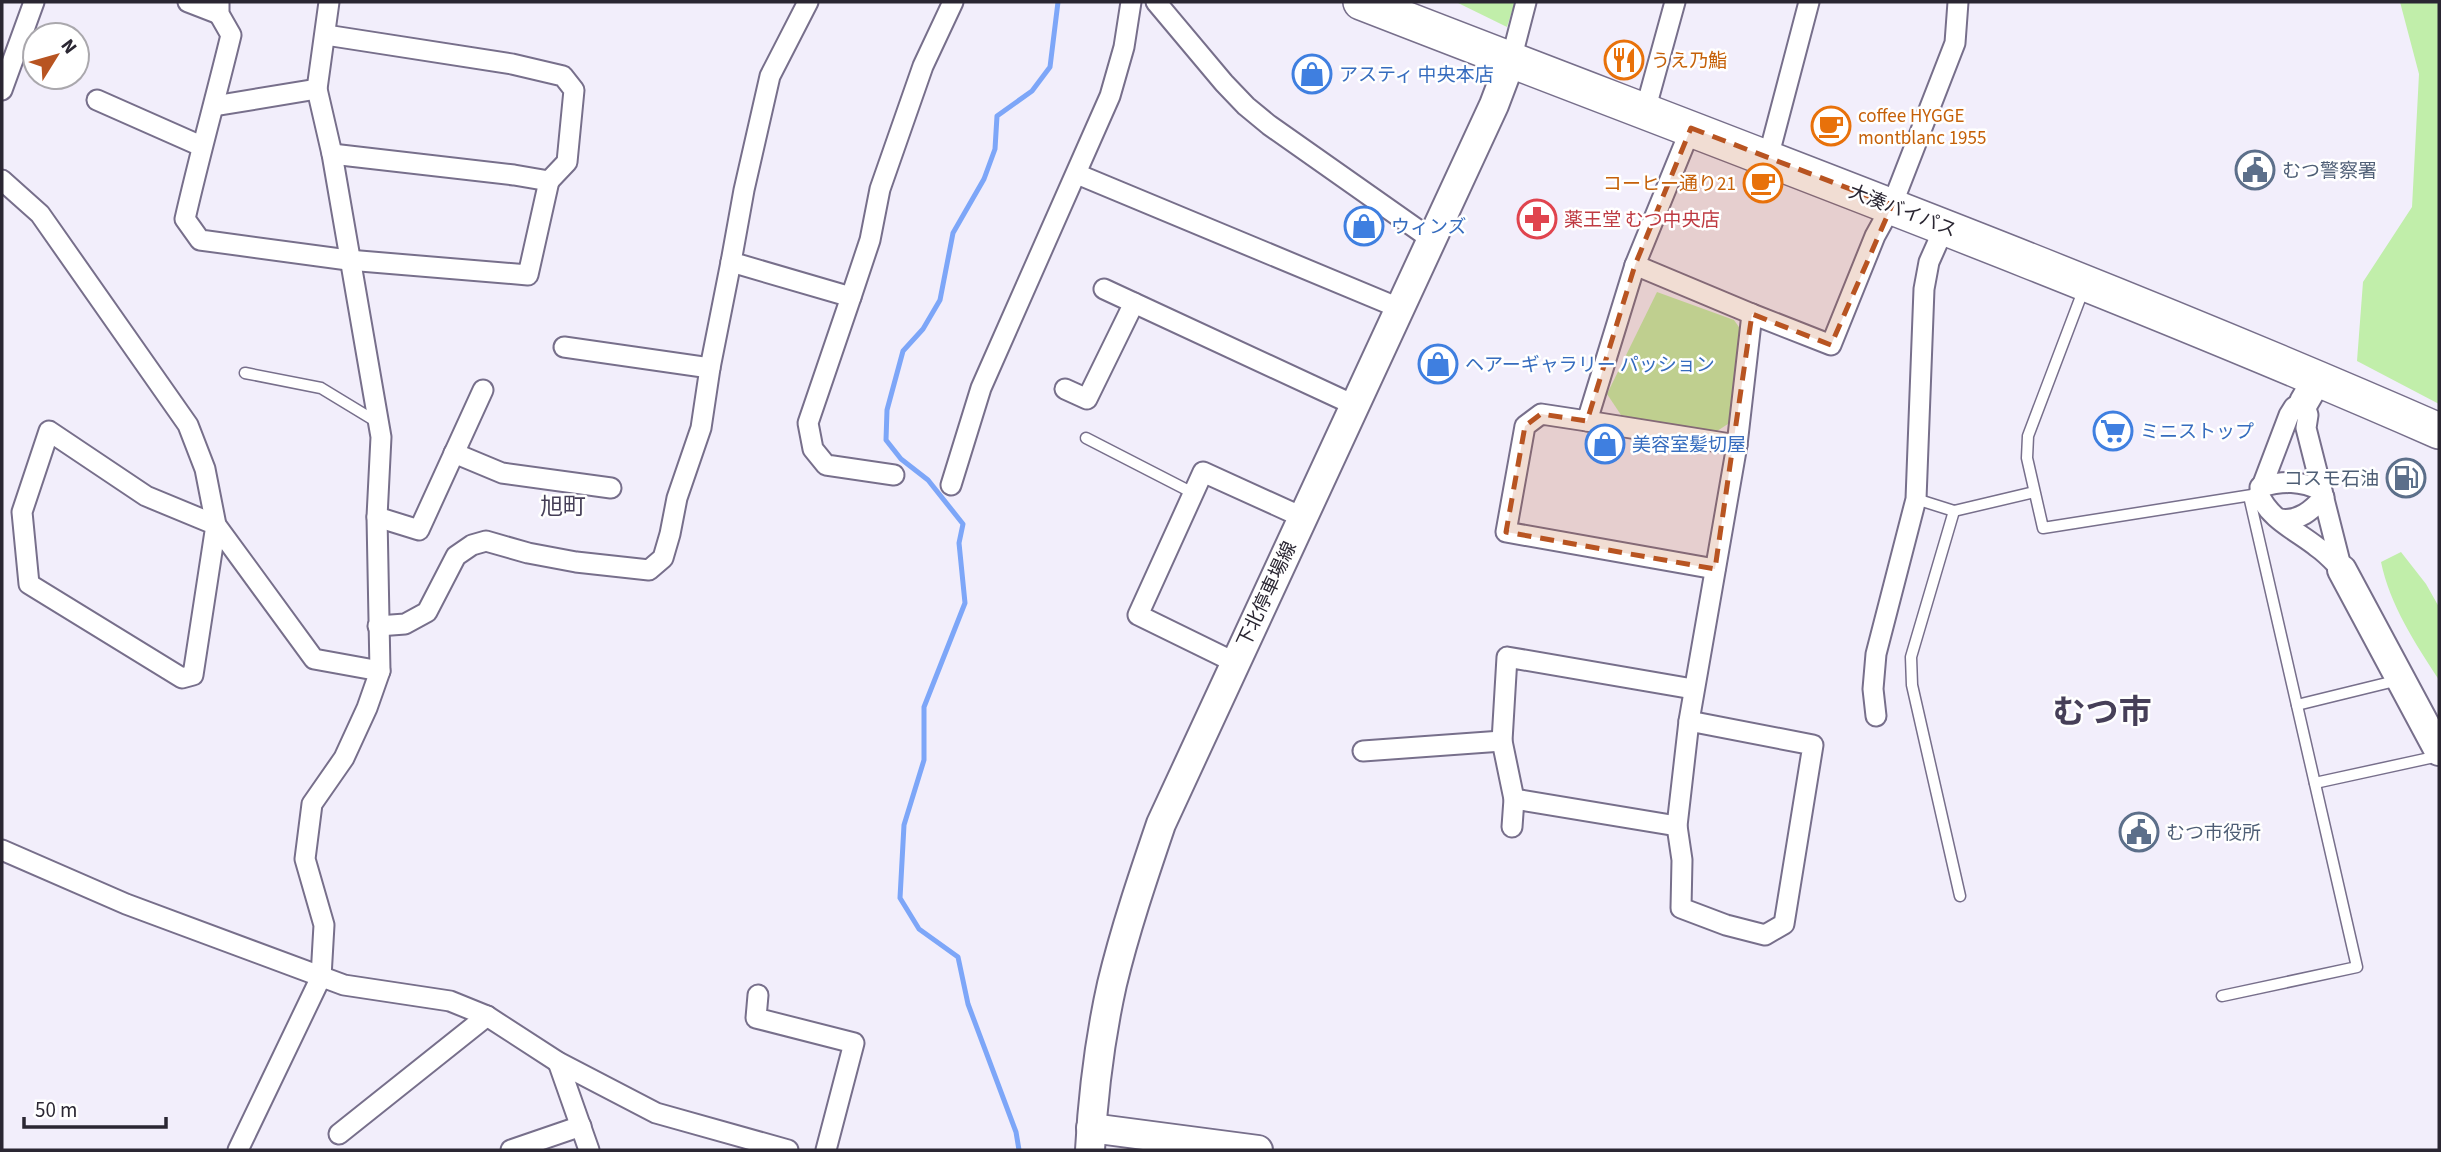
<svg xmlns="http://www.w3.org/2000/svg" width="2441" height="1152" font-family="'Source Sans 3','Noto Sans JP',sans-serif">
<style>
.green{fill:#c1eeaa}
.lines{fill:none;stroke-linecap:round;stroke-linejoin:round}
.stream{stroke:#7da6f8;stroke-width:5}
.lane-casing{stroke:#776f8b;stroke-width:13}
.street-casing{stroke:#776f8b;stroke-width:23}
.secondary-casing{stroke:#776f8b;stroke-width:32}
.highway-casing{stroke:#776f8b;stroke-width:38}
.lane{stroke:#fff;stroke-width:10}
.street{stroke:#fff;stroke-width:19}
.secondary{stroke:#fff;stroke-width:28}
.highway{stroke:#fff;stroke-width:35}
.marked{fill:#b85421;fill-opacity:0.2;stroke:#b85421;stroke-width:5;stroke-dasharray:14 9;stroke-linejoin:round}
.labels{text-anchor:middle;stroke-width:5;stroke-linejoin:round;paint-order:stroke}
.food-label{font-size:19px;fill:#c56008;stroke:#fff;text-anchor:start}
.shop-label{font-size:19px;fill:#366cbe;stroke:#fff;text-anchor:start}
.service-label{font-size:19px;fill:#4e5e75;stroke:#fff;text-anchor:start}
.street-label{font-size:19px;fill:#2a2632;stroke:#fff}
.health-label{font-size:19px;fill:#be3a42;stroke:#fff;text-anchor:start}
.quarter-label{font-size:23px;fill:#463f58;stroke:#fff}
.town-label{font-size:33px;font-weight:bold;fill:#463f58;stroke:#fff}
</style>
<rect width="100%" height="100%" fill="#f2eefb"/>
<g class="green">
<path d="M1456,2H1515L1507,27Z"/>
<path d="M2400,2H2439V404L2357,361L2363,282L2412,207L2419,74Z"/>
<path d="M1657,292L1734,320L1741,330L1731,422L1714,433L1621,415L1607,394Z"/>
<path d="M2401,552L2426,584L2439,607V680C2415,643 2390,605 2381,562Z"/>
</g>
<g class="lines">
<path class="stream" d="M1019,1150L1016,1132L968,1004L958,957L919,929L900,898L904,825L924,760V707L965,603L959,543L963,524L928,480L901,459L886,440L887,410L903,351L923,329L940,300L953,233L984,179L995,149L997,116L1032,91L1050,67L1058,2"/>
<defs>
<g id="lane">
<path d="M2083,291L2028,436L2027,458L2043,528L2252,495"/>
<path d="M245,373L321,388L377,422"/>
<path d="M1086,438L1193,493"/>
<path d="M1916,499L1954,511L2034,492"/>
<path d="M1954,511L1911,657L1912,685L1960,896"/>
<path d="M2297,705L2399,680"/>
<path d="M2315,783L2439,756"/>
<path d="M2222,996L2357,967L2249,496"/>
</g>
<g id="street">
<path d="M188,2L219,14"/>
<path d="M219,2V14L231,35C216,97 199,157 185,219L200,240L348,260L528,275L549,181"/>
<path d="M808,2L770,76L744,190L731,262L851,297L870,240L880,189L923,66L953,2"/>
<path d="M1156,2L1224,83L1246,106L1269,125L1431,239"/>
<path d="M326,35L512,64L563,76L574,90L567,162L549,181L514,175L332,154"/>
<path d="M1511,60L1526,2"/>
<path d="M2,90L34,2"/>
<path d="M97,100L201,146"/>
<path d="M214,106L317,89"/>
<path d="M1645,111L1675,2"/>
<path d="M1691,128L1635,265L1587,421L1541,414L1525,426L1506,532L1715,569"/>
<path d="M1768,158L1809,2"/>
<path d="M1077,174L1399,308"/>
<path d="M2,180L40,214L188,425L205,469L216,525L314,659L380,671"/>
<path d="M1635,265L1752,314"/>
<path d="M1104,289L1354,405"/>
<path d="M851,297L808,423L813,449L826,465L894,475"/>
<path d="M564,347L710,368"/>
<path d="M1065,389L1087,399L1134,303"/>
<path d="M2304,402L2308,415L2306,428L2342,570C2334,562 2326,553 2317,547C2297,531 2269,519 2259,494L2289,415L2294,407Z"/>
<path d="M1587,421L1737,445"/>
<path d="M49,431L146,496L216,525L193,675L182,678L29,584L22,512Z"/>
<path d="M454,453L502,473L611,488"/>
<path d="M951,485L981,388L1110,96L1124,47L1131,2"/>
<path d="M2260,487C2283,481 2300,480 2322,491"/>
<path d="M377,517L419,530L483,390"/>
<path d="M2280,519C2299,522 2312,510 2324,497"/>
<path d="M378,626L405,624L427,612L456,556L472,545L486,541L528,553L576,562L649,570L663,558L670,534L677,498L701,428L710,368L731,262"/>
<path d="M1234,662L1138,615L1203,472L1302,517"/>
<path d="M1876,716L1873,689L1876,654L1916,499L1924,289L1929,262L1945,226"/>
<path d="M1689,721L1737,445L1752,314L1831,345L1875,236L1892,205L1955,43L1958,2"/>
<path d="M1689,721L1813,745L1784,924L1765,935L1726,925L1681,908L1682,860L1677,826Z"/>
<path d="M1363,751L1502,741"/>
<path d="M1514,799L1677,826"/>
<path d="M1512,827L1514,799L1502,741L1507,657L1693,689"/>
<path d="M2,850L126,904L344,985L450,1001L487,1016L558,1062L656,1113L788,1150"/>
<path d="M758,995L756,1018L854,1043L826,1150"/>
<path d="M558,1062L589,1150"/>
<path d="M339,1134L487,1016"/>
<path d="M238,1150L321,977L324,925L305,859L312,804L344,758L367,708L380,671L377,517L381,437L332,154L317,89L329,2"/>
<path d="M511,1150L581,1126"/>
</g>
<g id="secondary">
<path d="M2304,402L2318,378"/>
<path d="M2342,570L2439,751"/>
<path d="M1091,1128L1258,1150"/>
<path d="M1090,1150C1093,1095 1100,1038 1112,984C1125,930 1143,877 1161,824L1494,105L1511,60"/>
</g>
<path id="highway" d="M1361,2C1721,142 2085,276 2439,431"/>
</defs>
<use href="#lane" class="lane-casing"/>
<use href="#street" class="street-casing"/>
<use href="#secondary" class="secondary-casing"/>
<use href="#highway" class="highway-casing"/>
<use href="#lane" class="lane"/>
<use href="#street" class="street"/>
<use href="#secondary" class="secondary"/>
<use href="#highway" class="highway"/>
</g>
<path class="marked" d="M1691,128L1892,205L1831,345L1752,314L1715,569L1506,532L1525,426L1541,414L1587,421L1635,265Z"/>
<defs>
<symbol id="restaurant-ring" viewBox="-11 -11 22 22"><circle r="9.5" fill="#fff" stroke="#e8710a" stroke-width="1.5"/><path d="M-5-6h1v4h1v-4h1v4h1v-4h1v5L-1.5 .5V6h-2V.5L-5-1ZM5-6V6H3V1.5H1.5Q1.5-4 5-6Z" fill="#e8710a"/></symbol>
<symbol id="shop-ring" viewBox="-11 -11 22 22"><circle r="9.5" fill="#fff" stroke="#3f7fe0" stroke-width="1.5"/><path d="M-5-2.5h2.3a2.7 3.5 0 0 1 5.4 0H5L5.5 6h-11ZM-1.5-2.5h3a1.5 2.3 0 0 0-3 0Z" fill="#3f7fe0"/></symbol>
<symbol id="cafe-ring" viewBox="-11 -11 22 22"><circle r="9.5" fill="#fff" stroke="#e8710a" stroke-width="1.5"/><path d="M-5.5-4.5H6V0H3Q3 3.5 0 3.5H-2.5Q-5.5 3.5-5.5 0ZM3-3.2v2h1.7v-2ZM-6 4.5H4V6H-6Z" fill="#e8710a"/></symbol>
<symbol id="civic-ring" viewBox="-11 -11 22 22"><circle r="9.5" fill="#fff" stroke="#5c6f8a" stroke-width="1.5"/><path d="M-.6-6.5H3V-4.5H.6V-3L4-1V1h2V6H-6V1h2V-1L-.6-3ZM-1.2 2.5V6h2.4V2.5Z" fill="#5c6f8a"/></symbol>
<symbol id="pharmacy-ring" viewBox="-11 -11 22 22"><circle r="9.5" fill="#fff" stroke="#e0444e" stroke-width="1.5"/><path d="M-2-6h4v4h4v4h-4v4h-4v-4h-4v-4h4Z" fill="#e0444e"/></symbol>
<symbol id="supermarket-ring" viewBox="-11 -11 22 22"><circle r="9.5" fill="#fff" stroke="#3f7fe0" stroke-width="1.5"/><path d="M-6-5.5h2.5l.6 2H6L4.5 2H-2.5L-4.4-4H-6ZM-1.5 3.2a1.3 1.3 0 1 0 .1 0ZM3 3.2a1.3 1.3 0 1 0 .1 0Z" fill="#3f7fe0"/></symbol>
<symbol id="fuel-ring" viewBox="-11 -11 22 22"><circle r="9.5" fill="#fff" stroke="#5c6f8a" stroke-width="1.5"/><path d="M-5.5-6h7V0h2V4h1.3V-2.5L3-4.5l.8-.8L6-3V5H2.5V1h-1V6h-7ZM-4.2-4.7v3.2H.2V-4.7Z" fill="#5c6f8a"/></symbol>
</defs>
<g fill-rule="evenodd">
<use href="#restaurant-ring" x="1602" y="38" width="44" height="44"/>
<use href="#shop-ring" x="1290" y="52" width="44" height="44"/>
<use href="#cafe-ring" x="1809" y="104" width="44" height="44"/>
<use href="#civic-ring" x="2233" y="148" width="44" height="44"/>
<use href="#cafe-ring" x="1741" y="161" width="44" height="44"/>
<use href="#pharmacy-ring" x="1515" y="197" width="44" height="44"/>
<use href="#shop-ring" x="1342" y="204" width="44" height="44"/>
<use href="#shop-ring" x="1416" y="342" width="44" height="44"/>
<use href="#supermarket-ring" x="2091" y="409" width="44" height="44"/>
<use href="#shop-ring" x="1583" y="422" width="44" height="44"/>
<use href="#fuel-ring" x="2384" y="456" width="44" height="44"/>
<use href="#civic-ring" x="2117" y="810" width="44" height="44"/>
</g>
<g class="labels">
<g class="food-label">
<text x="1651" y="67">うえ乃鮨</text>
<text x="1858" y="122">coffee HYGGE<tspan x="1858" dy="22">montblanc 1955</tspan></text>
<text x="1736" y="190" text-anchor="end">コーヒー通り21</text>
</g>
<g class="shop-label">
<text x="1339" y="81">アスティ 中央本店</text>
<text x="1391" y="233">ウィンズ</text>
<text x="1465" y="371">ヘアーギャラリー パッション</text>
<text x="2140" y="438">ミニストップ</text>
<text x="1632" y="451">美容室髪切屋</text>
</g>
<g class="service-label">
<text x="2282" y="177">むつ警察署</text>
<text x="2379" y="485" text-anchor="end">コスモ石油</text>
<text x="2166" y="839">むつ市役所</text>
</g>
<g class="street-label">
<text transform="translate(1903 210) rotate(21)" y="7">大湊バイパス</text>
<text transform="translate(1266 594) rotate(-65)" y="7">下北停車場線</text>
</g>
<g class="health-label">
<text x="1564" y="226">薬王堂 むつ中央店</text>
</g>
<g class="quarter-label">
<text x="563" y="514">旭町</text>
</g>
<g class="town-label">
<text x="2102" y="723">むつ市</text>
</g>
</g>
<rect width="2441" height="1152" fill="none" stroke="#2a2632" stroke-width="7"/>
<g transform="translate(56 56) rotate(53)"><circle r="33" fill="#ffffff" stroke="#aaa8ad" stroke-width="2"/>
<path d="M0-5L12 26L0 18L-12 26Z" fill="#b85421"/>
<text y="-10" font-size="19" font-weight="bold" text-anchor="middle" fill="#2a2632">N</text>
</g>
<path d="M24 1117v10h142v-10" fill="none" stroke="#2a2632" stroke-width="3.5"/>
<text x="35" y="1117" font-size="21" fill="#2a2632" stroke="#ffffff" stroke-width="5" paint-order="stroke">50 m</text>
</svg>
